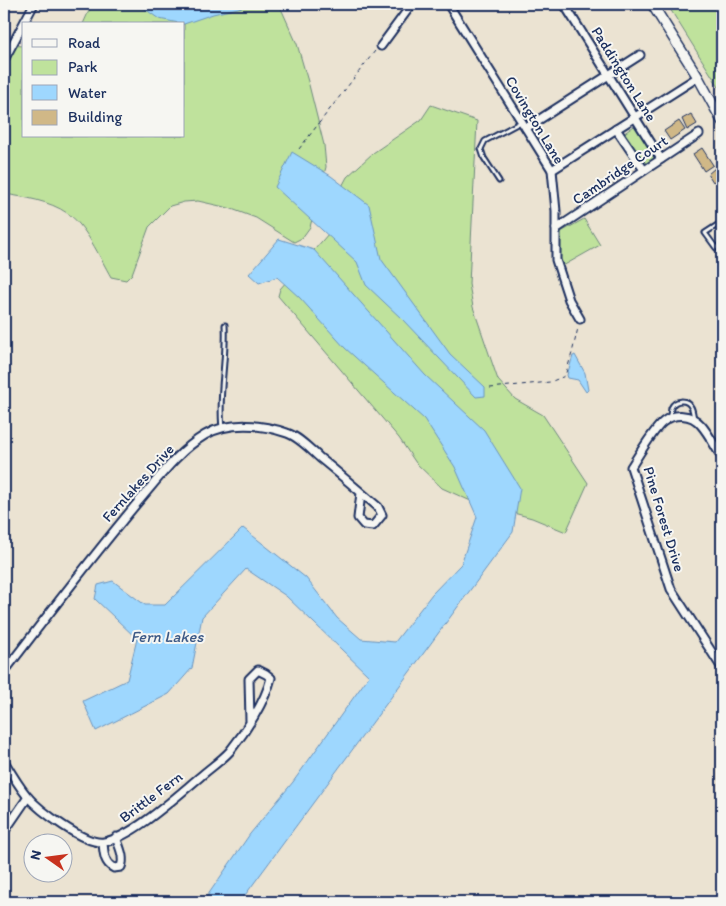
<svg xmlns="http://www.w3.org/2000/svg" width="726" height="906" font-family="Itim,sans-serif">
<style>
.green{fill:#bfe29c;stroke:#6d887d}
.water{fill:#9ed7fe;stroke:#6a94be}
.building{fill:#d0b887;stroke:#1b2f5e}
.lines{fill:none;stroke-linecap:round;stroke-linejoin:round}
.service-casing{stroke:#1b2f5e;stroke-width:7}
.minor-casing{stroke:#1b2f5e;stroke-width:11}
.tertiary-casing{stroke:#1b2f5e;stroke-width:12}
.path{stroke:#1b2f5e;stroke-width:1;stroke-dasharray:4 4;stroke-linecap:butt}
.service{stroke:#f6f6f2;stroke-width:3}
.minor{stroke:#f6f6f2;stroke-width:7}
.tertiary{stroke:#f6f6f2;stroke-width:9}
.labels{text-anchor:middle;stroke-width:4;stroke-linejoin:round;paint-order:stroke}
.street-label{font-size:15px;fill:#1b2f5e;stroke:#f6f6f2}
.water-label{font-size:16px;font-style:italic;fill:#3c5986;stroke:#f6f6f2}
</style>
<rect width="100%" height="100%" fill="#ebe3d2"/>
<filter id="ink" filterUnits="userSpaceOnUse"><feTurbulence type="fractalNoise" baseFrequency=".02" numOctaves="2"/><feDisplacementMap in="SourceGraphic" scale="10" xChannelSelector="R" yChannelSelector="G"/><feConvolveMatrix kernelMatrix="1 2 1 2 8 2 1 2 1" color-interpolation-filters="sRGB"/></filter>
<g filter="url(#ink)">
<g class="green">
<path d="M92,4H279L297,44L309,85L324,145L326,167L310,227L302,238L294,242L256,218L229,208L198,201L184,202L170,206L149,227L132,274L126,280L111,277C100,258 85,224 67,213C50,201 24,197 4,194V45L24,46V136H184V24H83Z"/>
<path d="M667,4H722V92Z"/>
<path d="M431,105L477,121L469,284L473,307L498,380L515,399L543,415L588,483L566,532L532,518L473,502L442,488L416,463L399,438L278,296L280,289L329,233L337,196L347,177L373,153L421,120Z"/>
<path d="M637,124L658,157L644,167L623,134Z"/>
<path d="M584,219L600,245L561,267L556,241L561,232Z"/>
</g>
<g class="water">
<path d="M138,4H255L213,14L184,24L159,19Z"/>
<path d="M292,152L331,176L369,205L381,259L450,354L485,387V396L476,397L402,319L366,285L357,262L275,187Z"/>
<path d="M279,239L314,250L425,375L484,430L520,488L513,532L240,902H203L250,834L293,782L369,676L286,596L246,569L202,617L192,668L169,694L96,731L83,701L127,680L137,639L95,599L98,585L113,581L145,605H165L243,528L306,578L337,618L361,639L395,642L432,594L461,564L477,517L455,467L424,419L345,348L300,298L277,277L259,283L249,274Z"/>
<path d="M575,355L585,373L588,390L586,392L578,380L568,378L567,375L573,356Z"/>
</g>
<g class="building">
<path d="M691,114L697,124L687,130L682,119Z"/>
<path d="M679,121L685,130L670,140L664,131Z"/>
<path d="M702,148L713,165L704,171L693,154Z"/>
<path d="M715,168L721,176L713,182L708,174Z"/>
</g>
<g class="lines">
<defs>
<g id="service">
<path d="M499,181L484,158L481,149L485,141L521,122"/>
<path d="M722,222L705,233L716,248L722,244"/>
<path d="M670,416C670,415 671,408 671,408C675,399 687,399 691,407C693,410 693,415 694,419"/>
<path d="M222,428C218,394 227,360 225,325"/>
</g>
<g id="minor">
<path d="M448,4L552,170L556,211V260L569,300L580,319"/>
<path d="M564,4L661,159"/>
<path d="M381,46L412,4"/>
<path d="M4,60L34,4"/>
<path d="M526,128L640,55"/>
<path d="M616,129L644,170"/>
<path d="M552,170L698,77"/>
<path d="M556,229L699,134"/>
<path d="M722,457C715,447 709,434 701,425C691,413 674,413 663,422C654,429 638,456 631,467L671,589L722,668"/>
<path d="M4,672C48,615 91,558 138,502C158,479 178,451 205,435C229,421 262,424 287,433C299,437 311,450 320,458C340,474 359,491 378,507L382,515L373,526L364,525L358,518L361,493"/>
<path d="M4,761C11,773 18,785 27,796C39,810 85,845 104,842C133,837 178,795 201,776C210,768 222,760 230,751C246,731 265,702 271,678L266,674L258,670L249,679L250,721"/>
<path d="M4,832L28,797"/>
<path d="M103,843C104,853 104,863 114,868L121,867C125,857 119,847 116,837"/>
</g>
<path id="tertiary" d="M652,4L698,77L722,121"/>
</defs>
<use href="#service" class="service-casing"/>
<use href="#minor" class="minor-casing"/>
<use href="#tertiary" class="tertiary-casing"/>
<g class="path">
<path d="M299,149L375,51"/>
<path d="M490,388L550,382L565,376L572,353L578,328"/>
</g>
<use href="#service" class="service"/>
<use href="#minor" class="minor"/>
<use href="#tertiary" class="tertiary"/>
</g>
</g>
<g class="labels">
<g class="street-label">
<text transform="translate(624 74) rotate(58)" y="5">Paddington Lane</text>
<text transform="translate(535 120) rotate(59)" y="5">Covington Lane</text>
<text transform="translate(620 170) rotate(-34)" y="5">Cambridge Court</text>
<text transform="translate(138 483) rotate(-48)" y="5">Fernlakes Drive</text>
<text transform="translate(664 519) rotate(73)" y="5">Pine Forest Drive</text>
<text transform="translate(151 797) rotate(-37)" y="5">Brittle Fern</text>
</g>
<g class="water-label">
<text x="167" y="642">Fern Lakes</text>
</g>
</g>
<rect width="726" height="906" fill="none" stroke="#f6f6f2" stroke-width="20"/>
<rect x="10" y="10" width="706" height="886" fill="none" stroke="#1b2f5e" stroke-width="2" filter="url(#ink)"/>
<rect x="22" y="22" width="162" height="115" fill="#f6f6f2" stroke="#9ea6b7"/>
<rect x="32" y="39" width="25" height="8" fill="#f6f6f2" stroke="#9ea6b7"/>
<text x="68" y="48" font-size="15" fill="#1b2f5e">Road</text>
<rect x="32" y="60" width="25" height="15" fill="#bfe29c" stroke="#9ea6b7"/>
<text x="68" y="72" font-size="15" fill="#1b2f5e">Park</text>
<rect x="32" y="85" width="25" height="15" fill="#9ed7fe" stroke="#9ea6b7"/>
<text x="68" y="98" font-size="15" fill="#1b2f5e">Water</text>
<rect x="32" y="110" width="25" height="15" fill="#d0b887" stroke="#9ea6b7"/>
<text x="68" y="122" font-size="15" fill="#1b2f5e">Building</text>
<g transform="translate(48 858) rotate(284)"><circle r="24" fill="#f6f6f2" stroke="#9ea6b7"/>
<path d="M0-4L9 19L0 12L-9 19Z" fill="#c8321e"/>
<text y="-8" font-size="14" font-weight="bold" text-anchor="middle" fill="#1b2f5e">N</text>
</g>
</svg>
